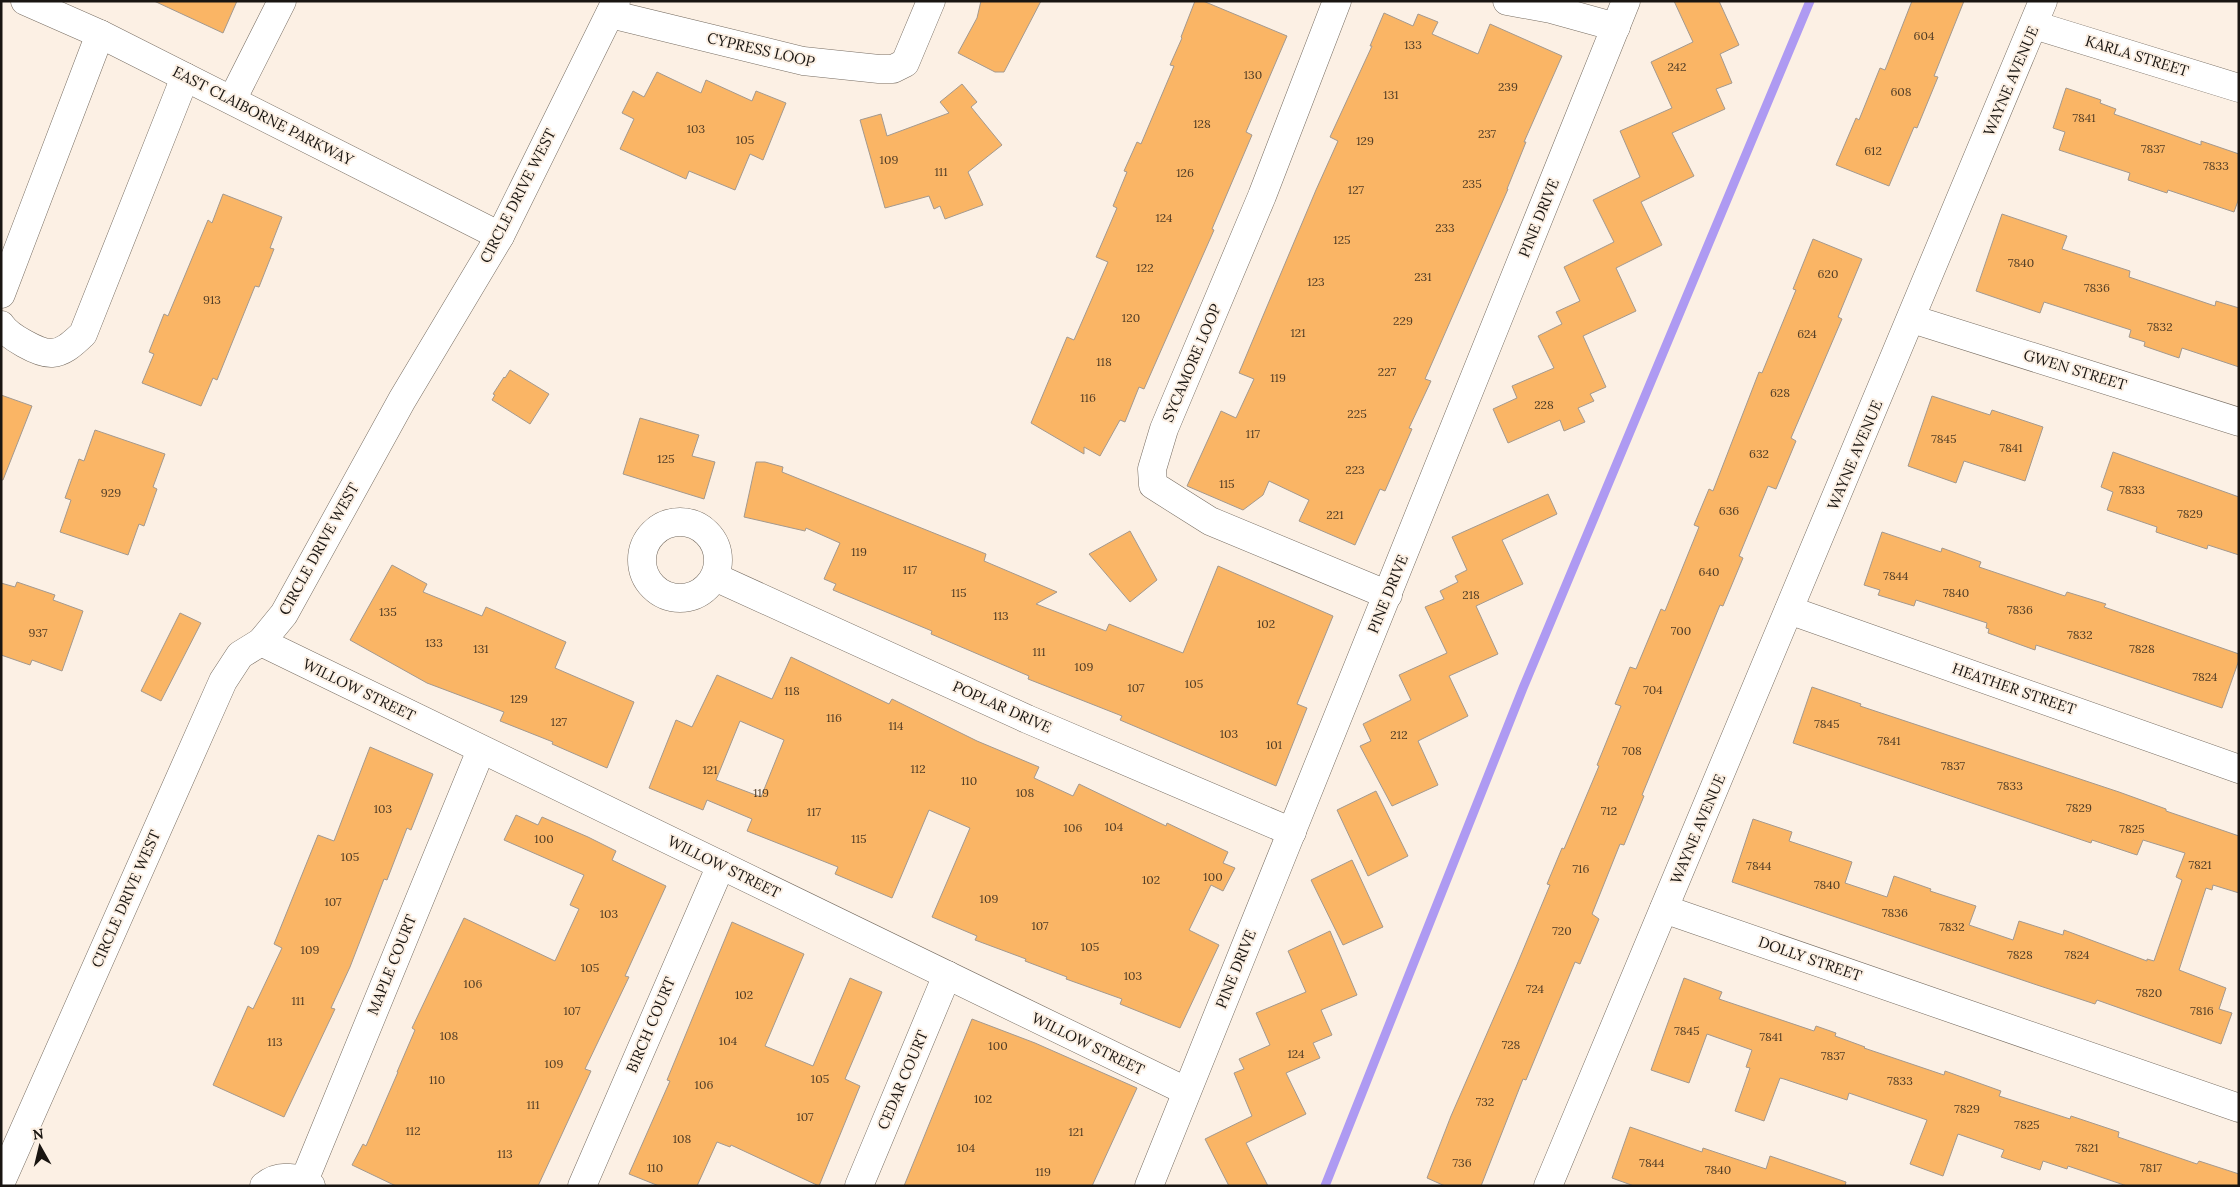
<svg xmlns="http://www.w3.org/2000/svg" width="2240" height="1187" font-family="Lora,serif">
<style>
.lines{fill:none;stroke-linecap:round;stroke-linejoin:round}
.stream{stroke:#ae9af2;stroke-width:9}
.building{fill:#fab565;stroke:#a4998e;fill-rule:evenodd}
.minor-casing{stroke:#776d62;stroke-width:29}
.minor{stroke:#fff;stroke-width:28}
.labels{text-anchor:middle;stroke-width:4;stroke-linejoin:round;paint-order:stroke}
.number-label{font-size:12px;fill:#513d26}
.street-label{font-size:15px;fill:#191511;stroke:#fcf0e4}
</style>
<rect width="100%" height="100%" fill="#fcf0e4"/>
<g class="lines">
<path class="stream" d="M1325,1186L1523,688L1810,1"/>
</g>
<g class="building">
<path d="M154,1H237L223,33Z"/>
<path d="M981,1H1041L1004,72H995L958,53L977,18Z"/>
<path d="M1195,1H1203L1287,36L1246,132L1252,135L1212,229L1214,230L1144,389L1139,387L1125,422L1120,420L1100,456L1084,447V454L1031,423L1067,337L1074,340L1108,262L1096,257L1117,208L1113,206L1127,172L1124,171L1137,142L1141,144L1174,66L1170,65L1182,38L1181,37Z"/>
<path d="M1674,1H1719L1739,45L1720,54L1732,83L1716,89L1725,109L1672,133L1694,176L1641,202L1662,245L1616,268L1636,311L1583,336L1606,387L1590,394L1594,401L1578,408L1585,422L1564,431L1560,420L1508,443L1493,409L1517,398L1512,386L1554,368L1538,336L1562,324L1556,312L1580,301L1564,267L1614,242L1593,200L1640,177L1620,131L1672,108L1651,62L1693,42Z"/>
<path d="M1912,1H1964L1934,76L1938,77L1917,128L1914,127L1889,186L1836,165L1856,118L1859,120L1880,68L1885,70Z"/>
<path d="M1384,13L1413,26L1418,14L1438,22L1432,34L1478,54L1490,24L1562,56L1524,142H1526L1507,189H1508L1425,379L1431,381L1409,428L1412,429L1385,491L1380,489L1355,545L1299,521L1309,500L1269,481L1263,495L1243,510L1187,486L1221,411L1236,418L1254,379L1239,373L1316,190L1338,141L1330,137L1372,46H1370Z"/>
<path d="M657,72L701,93L706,80L752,101L756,91L786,103L763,160L750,154L735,190L689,171L686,179L620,149L634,119L622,113L633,91L644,97Z"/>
<path d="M962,84L977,102L971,107L1002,145L968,172L983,205L945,219L940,206L934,209L929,196L885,208L860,120L881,114L887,136L949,113L940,102Z"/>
<path d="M2066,88L2101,100L2100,103L2116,109L2114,114L2201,145V141L2239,154V198L2234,212L2168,190L2167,193L2128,180L2130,173L2059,150L2065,132L2053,128Z"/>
<path d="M223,194L282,217L270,248L274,249L259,287L255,286L217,380L213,378L201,406L142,383L154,354L149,352L164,314L168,316L208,220L212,223Z"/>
<path d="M2002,214L2067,236L2062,249L2130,271L2129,277L2215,306L2216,301L2239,308V367L2182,348L2179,358L2144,346L2145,342L2129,337L2131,330L2044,302L2040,313L1976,291Z"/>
<path d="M1813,239L1862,259L1838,317L1842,319L1791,438L1796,441L1776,489L1768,486L1739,556L1743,558L1723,606L1720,605L1642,795L1644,796L1624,845L1620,844L1592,914L1599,919L1580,964L1575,962L1526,1080L1523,1079L1481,1186H1445L1427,1178L1451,1116L1516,967L1550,885L1547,884L1562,848L1564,849L1599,766L1597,765L1621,706L1615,704L1630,667L1636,669L1661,609L1665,611L1699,527L1694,525L1709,489L1713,491L1759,372L1762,373L1796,290L1793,289Z"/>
<path d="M510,370L549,394L530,424L492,400L495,395L493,394L504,377L505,378Z"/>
<path d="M1,395L32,406L3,480H1Z"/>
<path d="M1932,396L1990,415L1992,410L2043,427L2025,481L1964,461L1956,483L1908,466Z"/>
<path d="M640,418L699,435L692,456L715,462L704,499L623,474Z"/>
<path d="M95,430L165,454L153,487L157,489L144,526L139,524L128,555L60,532L71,500L65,498L79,459L84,461Z"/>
<path d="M2113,452L2239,497V555L2208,545L2207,549L2156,532L2157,527L2107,510L2113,492L2101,487Z"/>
<path d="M756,462H765L783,467L782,472L986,554L984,561L1057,592L1036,604L1106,631L1109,624L1183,653L1218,566L1333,616L1297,704L1307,708L1276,786L1120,720L1122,716L1028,679L1029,676L931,634L932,631L833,590L836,584L824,579L840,543L806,528L805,531L744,517Z"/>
<path d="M1548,494L1557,514L1502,540L1523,584L1476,606L1498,654L1449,676L1468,716L1418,741L1438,785L1392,806L1360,746L1371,741L1363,724L1411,700L1399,675L1447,653L1425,607L1444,599L1440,591L1458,582L1455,576L1467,570L1452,537Z"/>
<path d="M1130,531L1157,580L1130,602L1089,554Z"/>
<path d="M1882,532L1941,552L1942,548L1981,562L1979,567L2065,596L2067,592L2106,604L2104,607L2239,654V660L2222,708L2036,645L2035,650L1988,633L1989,629L1986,628L1987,623L1916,600L1914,606L1878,595L1880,590L1864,585Z"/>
<path d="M392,565L427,584L423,592L482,616L486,607L566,642L555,668L634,702L607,768L552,744L553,742L500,721L504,712L427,683L350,640Z"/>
<path d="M17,582L55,595L53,600L83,611L62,671L32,660L30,665L1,655V583L15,587Z"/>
<path d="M180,613L201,623L161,701L141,691Z"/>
<path d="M791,657L889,704L892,699L977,741L1039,767L1034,778L1073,796L1079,784L1166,826L1167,823L1228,852L1223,863L1235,868L1223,891L1211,885L1189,930L1219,945L1180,1028L1120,1004L1122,999L1066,979L1067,977L1025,961L1026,959L975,940L977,936L932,917L970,828L929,810L892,898L835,874L838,867L747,831L752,819L707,800L703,810L649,788L676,720L692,727L717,675L772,699ZM740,721L784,740L761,797L716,780Z"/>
<path d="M1812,687L1861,704L1860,706L2119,792L2166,809V811L2239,836V893L2213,885L2212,890L2206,888L2179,970L2226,988L2219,1009L2232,1013L2221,1044L2097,1000L2095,1004L2037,985L1732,882L1753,819L1792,832L1789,841L1852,862L1845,883L1887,897L1894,876L1931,889L1930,891L1976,906L1969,925L2013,940L2019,921L2063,935L2064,930L2147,961V959L2154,961L2182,880L2176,877L2185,853L2143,840L2137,855L2092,840L2091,843L1793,743Z"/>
<path d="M370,747L433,774L411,830L407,828L387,880L384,879L350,967L331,1008L335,1009L284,1117L213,1085L248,1006L253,1009L282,948L274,944L318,835L334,841Z"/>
<path d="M1376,791L1408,856L1368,876L1337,810Z"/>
<path d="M516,815L538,825L542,817L588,837L616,851L612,860L666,886L625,976L629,977L585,1069L591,1071L538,1186H396L352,1165L363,1144L366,1146L398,1072H397L415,1030L412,1028L464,918L555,961L579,909L570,905L584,875L504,840Z"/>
<path d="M1352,860L1383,927L1343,945L1311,880Z"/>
<path d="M732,922L804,954L765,1046L813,1066L850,978L882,992L845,1079L860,1086L819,1186L731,1145L730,1147L717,1142L697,1186H659L629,1174L670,1081L667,1080Z"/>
<path d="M1330,931L1357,995L1321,1010L1332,1035L1313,1043L1320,1058L1286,1073L1306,1114L1246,1143L1268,1186H1229L1205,1139L1252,1116L1234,1073L1244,1069L1239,1059L1270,1045L1256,1013L1306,992L1288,951Z"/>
<path d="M1684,978L1722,992L1719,999L1814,1031L1816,1026L1836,1033L1835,1036L1865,1047L1864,1048L1944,1075L1945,1071L2001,1091L1999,1096L2070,1119L2071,1116L2119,1132L2118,1137L2197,1164L2199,1161L2239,1174V1186H2127L2068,1166L2067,1169L2043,1161L2040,1170L2001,1157L2004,1150L1958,1134L1943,1176L1910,1164L1927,1120L1849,1093L1847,1100L1784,1079L1780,1078L1764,1121L1735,1111L1750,1068L1746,1067L1752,1050L1707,1034L1689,1083L1651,1070Z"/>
<path d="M972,1019L1035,1043L1137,1088L1092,1186H904Z"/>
<path d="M1630,1127L1702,1152L1703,1148L1766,1169L1770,1156L1846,1182L1845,1186H1634L1612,1178Z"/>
</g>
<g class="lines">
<defs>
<g id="minor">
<path d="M25,1L100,34L500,236"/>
<path d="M1337,1L1262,196L1164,429L1152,469L1153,485L1210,521L1388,595"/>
<path d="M1507,1L1551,9L1616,27"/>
<path d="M610,14L803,61L879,69H893L905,63L931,1"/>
<path d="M2034,25L2239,88"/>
<path d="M232,100L282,1"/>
<path d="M1,294L100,34"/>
<path d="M1912,319L2239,422"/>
<path d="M1,325C8,336 39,354 52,353C65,352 74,342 83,334L185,77"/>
<circle cx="680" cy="560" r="38"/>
<path d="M715,577L1027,719L1292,832"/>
<path d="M1789,610L2239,769"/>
<path d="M261,642L1186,1091"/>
<path d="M1664,909L2239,1108"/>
<path d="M304,1181L481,750"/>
<path d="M1,1182L223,681L240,655L261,642L284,614L402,400L500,236L616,1"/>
<path d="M264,1186C278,1174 296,1176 311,1186"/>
<path d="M582,1186L721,865"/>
<path d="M859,1186L947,975"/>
<path d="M1149,1186L1626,1"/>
<path d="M1548,1186L2043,1"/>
</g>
</defs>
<use href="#minor" class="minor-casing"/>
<use href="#minor" class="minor"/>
</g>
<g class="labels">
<g class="number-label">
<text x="1924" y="40">604</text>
<text x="1413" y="49">133</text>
<text x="1677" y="71">242</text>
<text x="1253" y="79">130</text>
<text x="1508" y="91">239</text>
<text x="1901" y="96">608</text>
<text x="1391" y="99">131</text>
<text x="2084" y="122">7841</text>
<text x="1202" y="128">128</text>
<text x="696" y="133">103</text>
<text x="1487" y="138">237</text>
<text x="745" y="144">105</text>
<text x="1365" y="145">129</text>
<text x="2153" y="153">7837</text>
<text x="1873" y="155">612</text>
<text x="889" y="164">109</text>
<text x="2216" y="170">7833</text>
<text x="941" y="176">111</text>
<text x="1185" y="177">126</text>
<text x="1472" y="188">235</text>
<text x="1356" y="194">127</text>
<text x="1164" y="222">124</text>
<text x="1445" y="232">233</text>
<text x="1342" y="244">125</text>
<text x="2021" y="267">7840</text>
<text x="1145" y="272">122</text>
<text x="1828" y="278">620</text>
<text x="1423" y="281">231</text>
<text x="1316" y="286">123</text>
<text x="2097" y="292">7836</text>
<text x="212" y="304">913</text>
<text x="1131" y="322">120</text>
<text x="1403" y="325">229</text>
<text x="2160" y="331">7832</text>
<text x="1298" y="337">121</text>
<text x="1807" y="338">624</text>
<text x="1104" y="366">118</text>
<text x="1387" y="376">227</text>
<text x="1278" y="382">119</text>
<text x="1780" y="397">628</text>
<text x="1088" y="402">116</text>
<text x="1544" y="409">228</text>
<text x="1357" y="418">225</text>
<text x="1253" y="438">117</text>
<text x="1944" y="443">7845</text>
<text x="2011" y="452">7841</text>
<text x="1759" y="458">632</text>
<text x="666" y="463">125</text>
<text x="1355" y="474">223</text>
<text x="1227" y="488">115</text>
<text x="2132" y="494">7833</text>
<text x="111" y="497">929</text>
<text x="1729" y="515">636</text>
<text x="2190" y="518">7829</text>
<text x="1335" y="519">221</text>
<text x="859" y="556">119</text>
<text x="910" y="574">117</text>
<text x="1709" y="576">640</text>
<text x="1896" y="580">7844</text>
<text x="959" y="597">115</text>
<text x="1956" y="597">7840</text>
<text x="1471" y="599">218</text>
<text x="2020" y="614">7836</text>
<text x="388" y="616">135</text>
<text x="1001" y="620">113</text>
<text x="1266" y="628">102</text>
<text x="1681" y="635">700</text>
<text x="38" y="637">937</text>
<text x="2080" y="639">7832</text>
<text x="434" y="647">133</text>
<text x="481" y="653">131</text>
<text x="2142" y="653">7828</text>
<text x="1039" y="656">111</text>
<text x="1084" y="671">109</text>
<text x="2205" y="681">7824</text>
<text x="1194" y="688">105</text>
<text x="1136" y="692">107</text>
<text x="1653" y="694">704</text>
<text x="792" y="695">118</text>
<text x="519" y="703">129</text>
<text x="834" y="722">116</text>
<text x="559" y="726">127</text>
<text x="1827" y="728">7845</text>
<text x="896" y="730">114</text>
<text x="1229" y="738">103</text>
<text x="1399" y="739">212</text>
<text x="1889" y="745">7841</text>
<text x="1274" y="749">101</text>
<text x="1632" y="755">708</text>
<text x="1953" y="770">7837</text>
<text x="918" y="773">112</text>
<text x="710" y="774">121</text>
<text x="969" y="785">110</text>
<text x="2010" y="790">7833</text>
<text x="761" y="797">119</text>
<text x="1025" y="797">108</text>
<text x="2079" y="812">7829</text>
<text x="383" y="813">103</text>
<text x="1609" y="815">712</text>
<text x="814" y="816">117</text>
<text x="1114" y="831">104</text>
<text x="1073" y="832">106</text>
<text x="2132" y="833">7825</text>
<text x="544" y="843">100</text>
<text x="859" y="843">115</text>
<text x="350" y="861">105</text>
<text x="2200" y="869">7821</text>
<text x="1759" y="870">7844</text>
<text x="1581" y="873">716</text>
<text x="1213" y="881">100</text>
<text x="1151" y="884">102</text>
<text x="1827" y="889">7840</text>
<text x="989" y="903">109</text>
<text x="333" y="906">107</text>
<text x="1895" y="917">7836</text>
<text x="609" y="918">103</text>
<text x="1040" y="930">107</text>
<text x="1952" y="931">7832</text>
<text x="1562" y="935">720</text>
<text x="1090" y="951">105</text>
<text x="310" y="954">109</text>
<text x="2020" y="959">7828</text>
<text x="2077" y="959">7824</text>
<text x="590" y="972">105</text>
<text x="1133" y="980">103</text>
<text x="473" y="988">106</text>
<text x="1535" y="993">724</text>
<text x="2149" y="997">7820</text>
<text x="744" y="999">102</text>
<text x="298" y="1005">111</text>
<text x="572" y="1015">107</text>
<text x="2202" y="1015">7816</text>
<text x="1687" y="1035">7845</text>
<text x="449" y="1040">108</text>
<text x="1771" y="1041">7841</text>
<text x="728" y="1045">104</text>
<text x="275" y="1046">113</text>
<text x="1511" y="1049">728</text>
<text x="998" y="1050">100</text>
<text x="1296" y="1058">124</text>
<text x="1833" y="1060">7837</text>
<text x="554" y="1068">109</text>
<text x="820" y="1083">105</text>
<text x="437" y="1084">110</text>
<text x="1900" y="1085">7833</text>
<text x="704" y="1089">106</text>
<text x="983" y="1103">102</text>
<text x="1485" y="1106">732</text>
<text x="533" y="1109">111</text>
<text x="1967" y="1113">7829</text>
<text x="805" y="1121">107</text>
<text x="2027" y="1129">7825</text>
<text x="413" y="1135">112</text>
<text x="1076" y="1136">121</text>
<text x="682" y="1143">108</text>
<text x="966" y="1152">104</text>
<text x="2087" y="1152">7821</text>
<text x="505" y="1158">113</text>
<text x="1462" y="1167">736</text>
<text x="1652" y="1167">7844</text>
<text x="655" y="1172">110</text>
<text x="2151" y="1172">7817</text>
<text x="1718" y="1174">7840</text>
<text x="1043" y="1176">119</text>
</g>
<g class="street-label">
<text transform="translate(761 50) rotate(13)" y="5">CYPRESS LOOP</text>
<text transform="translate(2137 56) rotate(17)" y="5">KARLA STREET</text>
<text transform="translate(2011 81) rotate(-67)" y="5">WAYNE AVENUE</text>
<text transform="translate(263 116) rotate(27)" y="5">EAST CLAIBORNE PARKWAY</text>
<text transform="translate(518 196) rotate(-63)" y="5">CIRCLE DRIVE WEST</text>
<text transform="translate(1539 218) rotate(-68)" y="5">PINE DRIVE</text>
<text transform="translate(1192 363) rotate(-67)" y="5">SYCAMORE LOOP</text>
<text transform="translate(2075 370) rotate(17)" y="5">GWEN STREET</text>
<text transform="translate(1855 455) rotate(-67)" y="5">WAYNE AVENUE</text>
<text transform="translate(319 549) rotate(-61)" y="5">CIRCLE DRIVE WEST</text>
<text transform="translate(1388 594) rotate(-68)" y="5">PINE DRIVE</text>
<text transform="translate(2014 689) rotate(19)" y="5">HEATHER STREET</text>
<text transform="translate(359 690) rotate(26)" y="5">WILLOW STREET</text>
<text transform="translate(1002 707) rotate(24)" y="5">POPLAR DRIVE</text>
<text transform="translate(1698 829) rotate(-67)" y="5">WAYNE AVENUE</text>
<text transform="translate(724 867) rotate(26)" y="5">WILLOW STREET</text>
<text transform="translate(126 899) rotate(-66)" y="5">CIRCLE DRIVE WEST</text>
<text transform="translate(1810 959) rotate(19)" y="5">DOLLY STREET</text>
<text transform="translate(392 965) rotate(-68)" y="5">MAPLE COURT</text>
<text transform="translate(1236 969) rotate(-68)" y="5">PINE DRIVE</text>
<text transform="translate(651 1025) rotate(-67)" y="5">BIRCH COURT</text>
<text transform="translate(1088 1044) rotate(26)" y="5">WILLOW STREET</text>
<text transform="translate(903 1080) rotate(-67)" y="5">CEDAR COURT</text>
</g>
</g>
<rect width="2240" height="1187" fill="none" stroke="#191511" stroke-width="5"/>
<g transform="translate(40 1147) rotate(352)" stroke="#fcf0e4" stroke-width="4" paint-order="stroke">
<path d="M0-4L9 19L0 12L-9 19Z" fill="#191511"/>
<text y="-8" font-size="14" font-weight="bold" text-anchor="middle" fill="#191511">N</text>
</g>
</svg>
